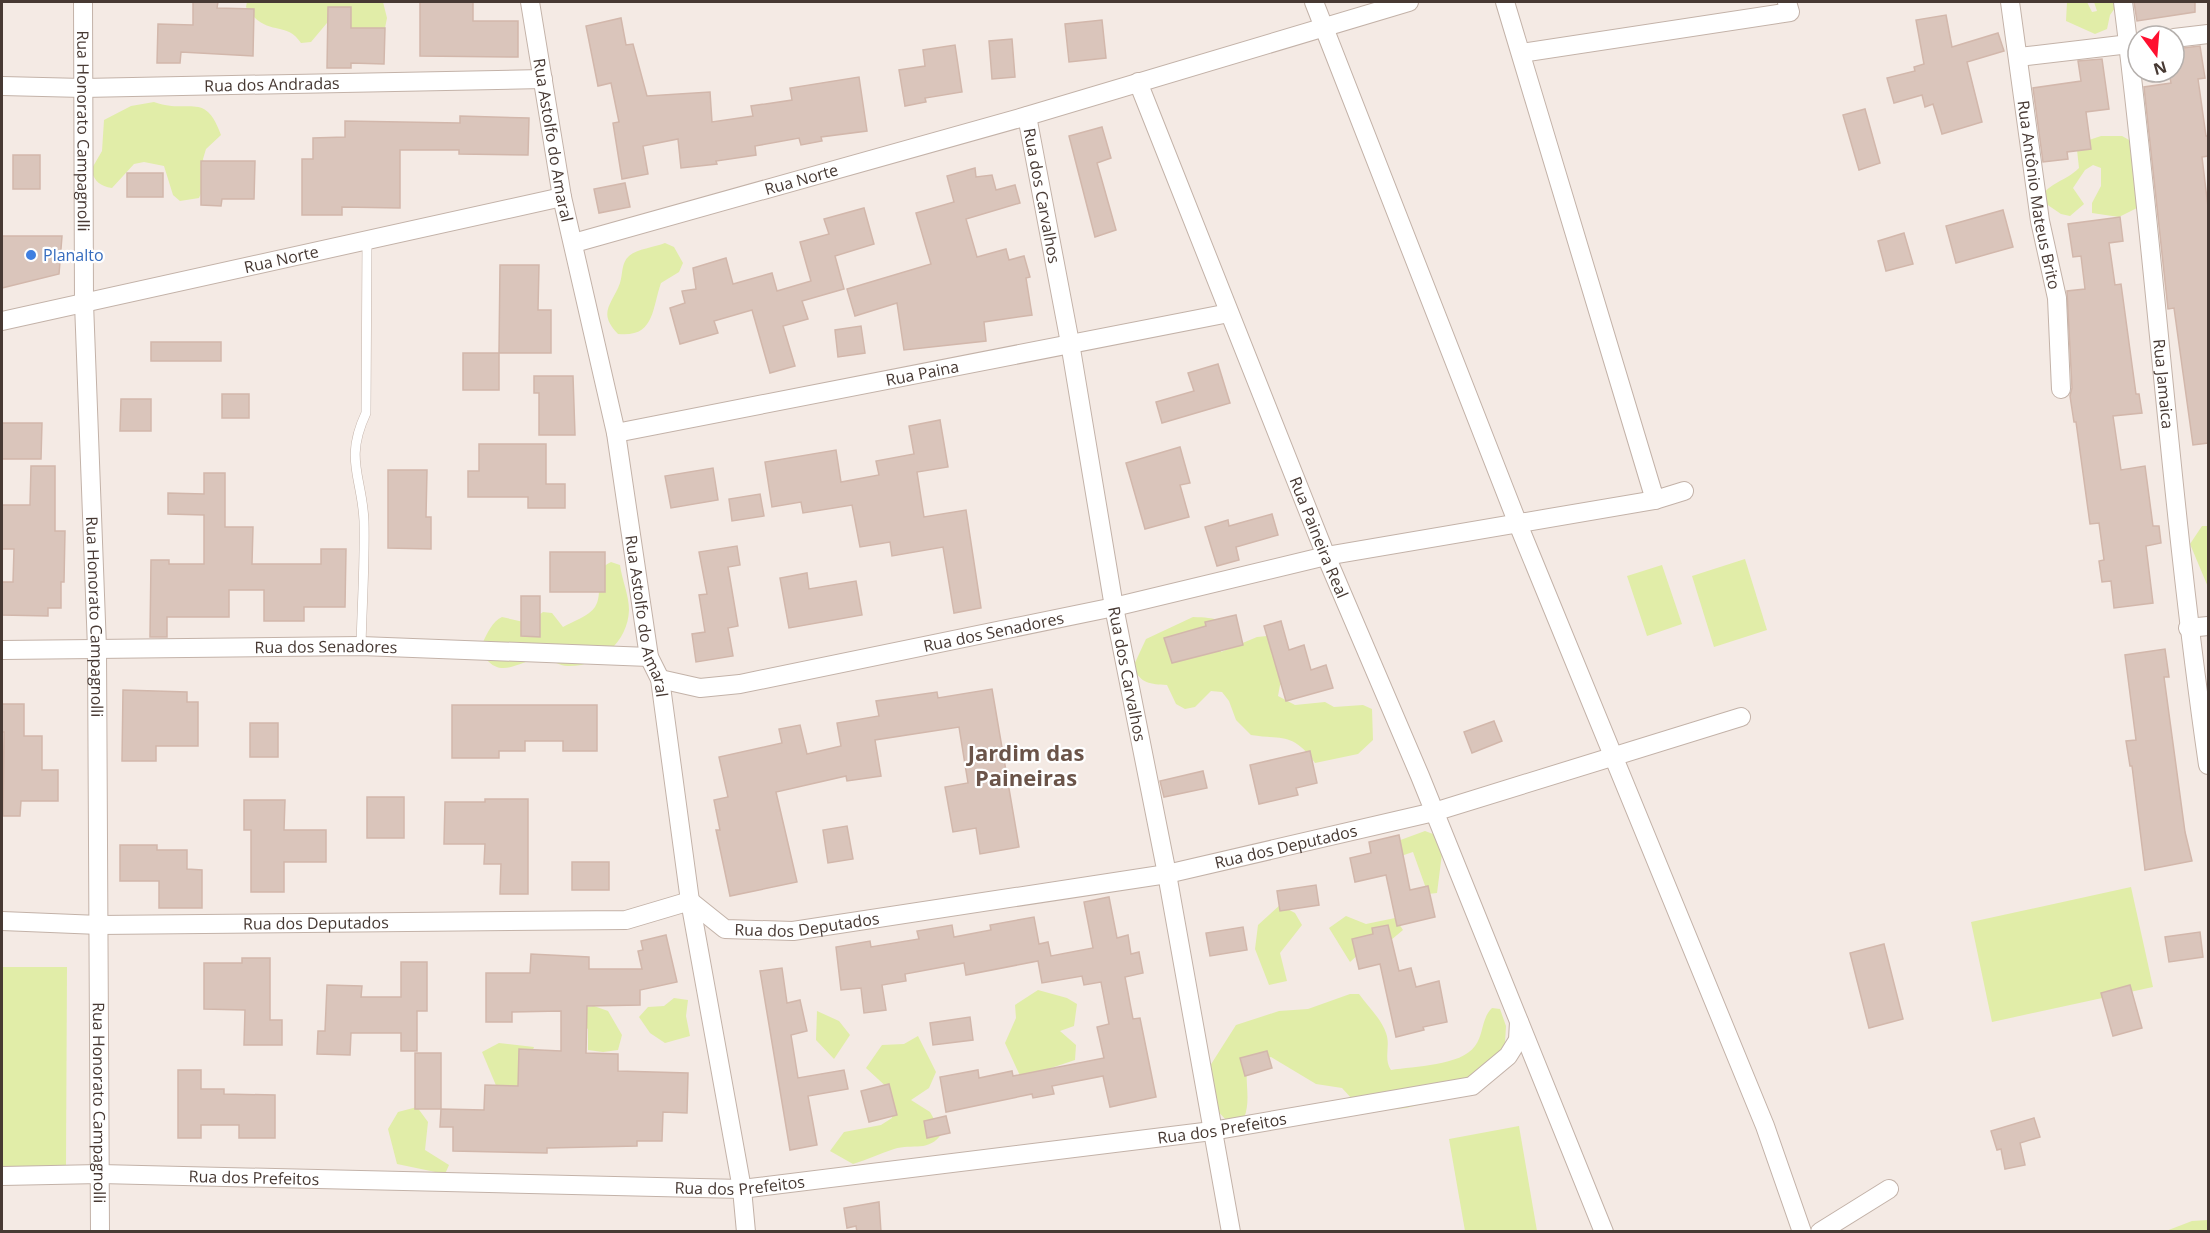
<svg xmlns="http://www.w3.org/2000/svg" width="2210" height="1233" font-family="'Open Sans',sans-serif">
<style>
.green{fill:#e1eda8}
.building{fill:#dac5bb;stroke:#d2b7ab;stroke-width:1.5}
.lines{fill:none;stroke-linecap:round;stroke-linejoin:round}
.service-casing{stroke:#c3b2a8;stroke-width:10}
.minor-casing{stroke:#c3b2a8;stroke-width:20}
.service{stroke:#fff;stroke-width:9}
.minor{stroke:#fff;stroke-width:18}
.shop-dot{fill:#3f7fe0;stroke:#fff;stroke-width:2}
.labels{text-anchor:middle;stroke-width:4.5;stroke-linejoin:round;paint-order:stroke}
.street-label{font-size:16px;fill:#473933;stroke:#fff}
.shop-label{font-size:16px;fill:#366cbe;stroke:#fff;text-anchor:start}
.district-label{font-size:22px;font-weight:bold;fill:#6b5449;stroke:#fff}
</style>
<rect width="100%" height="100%" fill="#f4eae4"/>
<g class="green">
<path d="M247,2H383L387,18L385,28L351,29L332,17L311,42L301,43C285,19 267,39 246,7Z"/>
<path d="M2067,2H2087L2092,12L2097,11L2094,2H2113L2115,8L2110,15L2107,29L2095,34L2066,21Z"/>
<path d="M154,102C189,115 205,90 221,135L206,149L203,159L207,179L199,198L180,201L173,195L164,166L144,162L134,164L112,188C100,186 95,182 91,170L102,151L104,120L131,106Z"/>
<path d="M2101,136H2122L2131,141L2143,205L2119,217L2092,213V203L2101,186V168L2093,165L2085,170L2073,188L2084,204L2070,216L2061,214L2039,199C2051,181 2065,182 2079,168L2077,150L2083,142Z"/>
<path d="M665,243L674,247L683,263L679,272L661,283C652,308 655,338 618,334C597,312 612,305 620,283C623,274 621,263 629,256C637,249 655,247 665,243Z"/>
<path d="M2202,526H2208V587L2190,544Z"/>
<path d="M1745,559L1767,630L1714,647L1692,576Z"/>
<path d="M611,562L620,565C622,580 629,595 629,610C628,642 599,667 568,666C559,666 551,659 542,659C521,658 504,680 486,659C482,654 480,648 483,642C488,632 492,622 502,617L528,623L543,612L552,613L563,627C572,622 589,616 595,607C605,591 590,571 611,562Z"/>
<path d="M1662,565L1682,624L1647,636L1627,576Z"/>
<path d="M1193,617C1228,618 1226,622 1221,652L1257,637L1267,636L1296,670L1280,685L1278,696L1295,705L1325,702L1334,707L1363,705L1372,709L1373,740L1358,754L1315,763C1293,732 1283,740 1251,735L1236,720L1229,701L1222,692L1211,691L1195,707L1185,709L1176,704L1167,685C1150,684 1141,684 1133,667L1146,639Z"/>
<path d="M1425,831L1444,838L1437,893L1428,894L1413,852L1401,856L1395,842Z"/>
<path d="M2131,887L2153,987L1992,1022L1971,922Z"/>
<path d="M1280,905L1295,913L1302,925L1280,953L1287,981L1269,985L1255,949L1258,925Z"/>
<path d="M1346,916L1366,924L1395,918L1403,930L1391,940L1373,941L1350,962L1329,928Z"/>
<path d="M2,967H67L66,1168H2Z"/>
<path d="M1038,990L1067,998L1077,1004L1074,1026L1060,1031L1076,1045L1075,1060L1021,1078L1005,1043L1016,1018L1015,1005Z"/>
<path d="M1350,994H1359C1368,1007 1381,1018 1386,1033C1391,1046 1383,1058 1391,1070C1414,1066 1461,1066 1475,1046C1484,1034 1481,1019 1492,1008L1500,1009L1506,1026L1505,1043L1497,1067L1454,1096L1406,1108L1364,1112L1342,1088L1316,1084L1271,1057L1254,1061L1247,1066C1245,1083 1251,1101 1244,1118L1228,1122L1210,1103L1208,1069L1236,1025L1279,1011L1308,1009Z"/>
<path d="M674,998L688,1000L686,1016L690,1036L665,1043L650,1033L639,1017L648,1007L664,1006Z"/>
<path d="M594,1006L608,1011L622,1035L618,1050L603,1052L588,1050V1029L574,1019L582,1008Z"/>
<path d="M817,1011L839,1021L850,1035L834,1059L816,1040Z"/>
<path d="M918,1036L936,1072L929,1088L911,1100L930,1112L942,1133C929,1153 913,1143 894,1149C881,1153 867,1160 853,1164L830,1151L844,1132L881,1125L892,1118L891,1091L866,1068L882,1045L904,1044Z"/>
<path d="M499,1043L534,1047L518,1091L500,1095L482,1052Z"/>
<path d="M417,1107L428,1122L425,1150L449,1165L445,1174L397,1164L388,1129L398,1112Z"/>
<path d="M1519,1126L1537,1231H1465L1449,1139Z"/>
<path d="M2208,1220V1231H2166L2192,1221Z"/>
</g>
<g class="building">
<path d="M193,2H218L217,8L254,9L253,56L181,52L180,63H157L158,24L193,25Z"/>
<path d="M420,2H473V21H518V57L420,56Z"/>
<path d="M2134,2H2195V12L2137,21Z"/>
<path d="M328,7H351V28H385L384,64L351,63V68H327Z"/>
<path d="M1946,15L1952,47L1998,33L2004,51L1967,62L1982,122L1942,134L1933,104L1925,107L1922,95L1894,103L1887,78L1915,71L1914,67L1924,64L1916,20Z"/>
<path d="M621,18L626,45L633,44L647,96L710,92L712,122L753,116L751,106L792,100L790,88L859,77L867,131L821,137L822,141L801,145L799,138L755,146L756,155L716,161L717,164L681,168L678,139L643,146L648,174L622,179L613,123L619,122L611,83L598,86L586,26Z"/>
<path d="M1102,20L1106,58L1069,62L1065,24Z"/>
<path d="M1012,39L1015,77L992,79L989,41Z"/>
<path d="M955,45L962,92L925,98L926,102L905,106L899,70L925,66L923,50Z"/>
<path d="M2200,46L2205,78L2198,79L2206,136H2208V156L2202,157L2208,207V443L2193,445L2174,308L2168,309L2144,87L2171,83L2169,72H2174V49Z"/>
<path d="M2102,59L2109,109L2086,112L2091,149L2067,152L2068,159L2043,162L2033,88L2081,81L2078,61Z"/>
<path d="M1865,109L1880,163L1859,170L1843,115Z"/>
<path d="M460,116L529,118L528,155L459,154V150H400V208L342,207V215H302V159H313V138L345,137V121L460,123Z"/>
<path d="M1102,127L1111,158L1097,163L1116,230L1095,237L1069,136Z"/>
<rect x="13" y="155" width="27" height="34"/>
<path d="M201,161H255L254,199H222L221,206L201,205Z"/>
<path d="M975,168L976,177L992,175L996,190L1015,185L1020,203L966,219L977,257L1006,249L1009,260L1024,256L1030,277L1026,278L1032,315L984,322L986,341L904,350L897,303L855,316L847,289L931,264L916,213L954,202L947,176Z"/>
<rect x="127" y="173" width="36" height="24"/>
<path d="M625,183L630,207L599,213L594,189Z"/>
<path d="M864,208L874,244L835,256L844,289L802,301L808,319L783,326L795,366L770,373L752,310L714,321L718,333L680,344L670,308L685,303L682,291L696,289L693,268L726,258L733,284L772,273L777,291L811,281L800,242L829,234L824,219Z"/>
<path d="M2003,210L2013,247L1956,263L1946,226Z"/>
<path d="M2120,217L2123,241L2109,243L2115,285L2121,284L2136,394H2139L2142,413L2113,416L2121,470L2145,466L2153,526H2159L2161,543L2146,546L2153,603L2114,608L2111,581L2102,582L2099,561L2104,560L2099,523L2090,524L2076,422H2074L2070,396L2072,388L2067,291L2085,289L2081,256L2073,257L2068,224Z"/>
<path d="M1904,233L1913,264L1886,271L1878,241Z"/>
<path d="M2,236H62L59,274L2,288Z"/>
<path d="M500,265H539L538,310H551V353H499Z"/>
<path d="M861,326L865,353L838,357L835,330Z"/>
<rect x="151" y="342" width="70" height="19"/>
<rect x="463" y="353" width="36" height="37"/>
<path d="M1218,364L1230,403L1162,423L1156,402L1194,391L1188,373Z"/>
<path d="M534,376H573L575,435H539V393H534Z"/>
<rect x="222" y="394" width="27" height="24"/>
<path d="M121,399H151V431H120Z"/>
<path d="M940,420L948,467L917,472L924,517L966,510L981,608L954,613L943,547L892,556L890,542L860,547L852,505L803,513L801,502L772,507L765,462L836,450L841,482L879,475L876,461L914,454L909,426Z"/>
<path d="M2,423H42L41,459H2Z"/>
<path d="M479,444H546V484H565V508H528V497H468V471H479Z"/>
<path d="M1180,447L1190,483L1180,485L1189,517L1145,529L1126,463Z"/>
<path d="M31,466H55V531H65L64,582H61V608H48V616L2,615V582H13L14,549H2V505H30Z"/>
<path d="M713,468L718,500L671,508L665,476Z"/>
<path d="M388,470H427L426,517H431V549L388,548Z"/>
<path d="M204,473H225V527H253L252,564H321V549H346L345,607H304V621H264V590H229V617H167V637H150L151,560H169V564H204V515L168,514V493L204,494Z"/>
<path d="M760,494L764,516L732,521L729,499Z"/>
<path d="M1272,514L1278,535L1236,547L1239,560L1217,566L1205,527L1228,520L1229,526Z"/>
<path d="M737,546L740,565L728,567L738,626L728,628L733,656L696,662L692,634L705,632L699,595L707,594L699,552Z"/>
<rect x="550" y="552" width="55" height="40"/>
<path d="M807,573L809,589L856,581L862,615L789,628L780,578Z"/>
<path d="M521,596H540V637L521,636Z"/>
<path d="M1236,615L1243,645L1172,663L1164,638L1206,626L1205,622Z"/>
<path d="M1281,621L1289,650L1304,645L1311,670L1326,665L1333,688L1286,701L1264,626Z"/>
<path d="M2165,649L2169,677H2164L2185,832L2192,861L2145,870L2132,766H2130L2126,741L2136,740L2125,655Z"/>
<path d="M992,689L1019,847L980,854L976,828L953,832L945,787L968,783L959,727L875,740L881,776L847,781L846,776L776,792L797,882L730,896L716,830H720L714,800L728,797L719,757L782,743L779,729L800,725L807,754L841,746L837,723L879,716L876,701L937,692L938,698Z"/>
<path d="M123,690L187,692V702H198V746H156V761H122Z"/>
<path d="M2,704H24V736H42V770H58V801H21L20,816H3L4,732H2Z"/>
<path d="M452,705H597V751H563V741H525V751H499V758H452Z"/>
<path d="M1494,721L1502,741L1472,753L1464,732Z"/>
<rect x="250" y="723" width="28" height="34"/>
<path d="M1310,751L1317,783L1296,788L1298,795L1259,804L1250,765Z"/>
<path d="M1203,771L1207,788L1164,797L1160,781Z"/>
<rect x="367" y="797" width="37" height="41"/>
<path d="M485,799H528V894H500L501,864H484L485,844H444L445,802H485Z"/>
<path d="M244,800H285L284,830H326V862H284V892H251V830H244Z"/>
<path d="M847,826L853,859L828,863L823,830Z"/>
<path d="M1399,835L1410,890L1428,886L1435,917L1397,926L1386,875L1355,882L1350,858L1371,853L1369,842Z"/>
<path d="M120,845H157V850H187V869L202,870V908H159V881H120Z"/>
<rect x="572" y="862" width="37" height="28"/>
<path d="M1316,885L1319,905L1280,911L1277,891Z"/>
<path d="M1109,897L1117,938L1128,935L1131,954L1139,952L1143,973L1125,977L1133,1019L1140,1018L1156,1097L1110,1107L1103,1076L1052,1086L1054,1094L1033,1098L1032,1094L946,1112L940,1077L978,1070L979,1078L1012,1071L1013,1076L1104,1058L1097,1027L1109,1024L1101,982L1084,985L1082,976L1042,983L1038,961L966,975L964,963L905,974L906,981L882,985L886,1010L864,1013L861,988L841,990L836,947L870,941L871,947L919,939L917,931L952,925L954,937L991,930L990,925L1034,917L1039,944L1048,942L1051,956L1093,948L1084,902Z"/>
<path d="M1388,925L1399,971L1411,968L1416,987L1439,981L1447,1022L1423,1027L1424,1030L1396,1037L1380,964L1359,969L1352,939L1373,934L1372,928Z"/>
<path d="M1243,927L1247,950L1210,956L1206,933Z"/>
<path d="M2200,932L2203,957L2169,962L2165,937Z"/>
<path d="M666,935L677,982L640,990V1005L587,1006L586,1053L618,1054V1071L688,1073L687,1113L663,1112L662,1141H637V1146L547,1148V1153L453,1151V1127H440L441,1109L484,1110L485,1085L518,1086L519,1049L561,1051V1011L512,1012V1022H486V973H530L531,954L589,957V969H642L638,951L643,950L641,941Z"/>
<path d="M1884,944L1903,1019L1869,1028L1850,953Z"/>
<path d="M242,958H270V1020H282V1045H244L245,1010L204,1009V963H242Z"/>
<path d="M401,962H427V1011H417V1051H401V1033H351L350,1055L317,1054L318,1031H325L327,985L362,986L361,997H401Z"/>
<path d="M782,968L787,1003L800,1000L807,1031L791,1035L798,1078L844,1070L848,1089L808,1096L817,1145L790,1150L760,971Z"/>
<path d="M2130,985L2142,1028L2113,1036L2101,993Z"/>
<path d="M970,1017L973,1040L933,1045L930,1023Z"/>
<path d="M1267,1051L1272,1068L1245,1076L1240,1058Z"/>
<rect x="415" y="1053" width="26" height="56"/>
<path d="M178,1070H201V1089H224V1094L275,1095V1138H239V1125H201V1138H178Z"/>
<path d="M889,1084L897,1115L869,1122L861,1091Z"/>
<path d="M946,1116L950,1133L927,1138L924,1121Z"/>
<path d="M2034,1118L2040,1137L2020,1143L2025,1165L2005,1169L2001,1149L1997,1150L1991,1131Z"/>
<path d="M879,1202L881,1232H857L856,1226L847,1228L844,1208Z"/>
</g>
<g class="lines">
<defs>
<path id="service" d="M361,646C362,604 365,562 364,521C362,476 344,460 366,413L367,239"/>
<g id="minor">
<path id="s1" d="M83,2L84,303L97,648L100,1232"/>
<path id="s2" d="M530,2L562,197L616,433L649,657L660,679L690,901L742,1189L746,1232"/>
<path d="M1314,2L1518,524L1765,1126L1802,1232"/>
<path d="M1505,2L1655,500L1684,491"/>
<path id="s3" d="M2010,2L2040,221L2057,298L2061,389"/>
<path id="s4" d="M2123,2C2155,255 2171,511 2208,765"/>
<path d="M2174,38L2208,34"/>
<path d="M1521,53L1790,12L1787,2"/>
<path d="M2019,57L2138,43"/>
<path id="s5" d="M1138,82L1326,556L1420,776L1604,1232"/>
<path id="s6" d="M2,86L83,88L543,79"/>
<path id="s7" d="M1027,116L1070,343L1114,607L1167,874L1231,1232"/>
<path id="s8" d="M574,243L1027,116L1409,2"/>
<path id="s9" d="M2,321L562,197"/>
<path id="s10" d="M616,433L1229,313"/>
<path d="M2188,628L2208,626"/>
<path id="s11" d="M2,650L361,646L649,657"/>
<path id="s12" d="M660,679L700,688L740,684L1114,607L1326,556L1655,500"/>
<path id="s13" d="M2,921L99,925L626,920L690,901L725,929L793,931L1167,874L1434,812L1741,717"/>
<path id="s14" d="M2,1176L100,1174L742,1189L1212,1131L1472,1086L1508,1056L1518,1040L1519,1022"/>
<path d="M1820,1232L1889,1189"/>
</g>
</defs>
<use href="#service" class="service-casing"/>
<use href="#minor" class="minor-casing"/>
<use href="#service" class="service"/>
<use href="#minor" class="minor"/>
</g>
<circle class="shop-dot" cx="31" cy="255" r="6"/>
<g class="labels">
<g class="street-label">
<text dy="6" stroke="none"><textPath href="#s6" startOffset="270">Rua dos Andradas</textPath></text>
<text dy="6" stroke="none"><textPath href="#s1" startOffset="129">Rua Honorato Campagnolli</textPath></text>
<text dy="6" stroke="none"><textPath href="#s2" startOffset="140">Rua Astolfo do Amaral</textPath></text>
<text dy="6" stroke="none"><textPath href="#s8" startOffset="236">Rua Norte</textPath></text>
<text dy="6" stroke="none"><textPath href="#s3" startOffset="195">Rua Antônio Mateus Brito</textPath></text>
<text dy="6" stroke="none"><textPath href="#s7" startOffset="81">Rua dos Carvalhos</textPath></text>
<text dy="6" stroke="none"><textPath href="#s9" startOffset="286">Rua Norte</textPath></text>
<text dy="6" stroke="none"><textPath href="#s10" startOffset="312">Rua Paina</textPath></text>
<text dy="6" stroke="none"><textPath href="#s4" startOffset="384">Rua Jamaica</textPath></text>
<text dy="6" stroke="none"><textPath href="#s5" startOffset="490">Rua Paineira Real</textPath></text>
<text dy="6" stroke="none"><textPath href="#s2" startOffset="626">Rua Astolfo do Amaral</textPath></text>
<text dy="6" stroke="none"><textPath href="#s1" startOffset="615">Rua Honorato Campagnolli</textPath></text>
<text dy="6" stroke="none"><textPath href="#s12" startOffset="340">Rua dos Senadores</textPath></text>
<text dy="6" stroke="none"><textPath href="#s11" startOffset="324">Rua dos Senadores</textPath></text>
<text dy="6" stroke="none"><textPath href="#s7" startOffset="567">Rua dos Carvalhos</textPath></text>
<text dy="6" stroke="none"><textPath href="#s13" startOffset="1304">Rua dos Deputados</textPath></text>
<text dy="6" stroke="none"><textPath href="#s13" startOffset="314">Rua dos Deputados</textPath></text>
<text dy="6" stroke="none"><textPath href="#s13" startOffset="818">Rua dos Deputados</textPath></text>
<text dy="6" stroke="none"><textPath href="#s1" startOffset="1101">Rua Honorato Campagnolli</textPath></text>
<text dy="6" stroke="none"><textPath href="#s14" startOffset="1224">Rua dos Prefeitos</textPath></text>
<text dy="6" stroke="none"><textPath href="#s14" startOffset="252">Rua dos Prefeitos</textPath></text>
<text dy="6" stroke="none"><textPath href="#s14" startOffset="738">Rua dos Prefeitos</textPath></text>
</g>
<g class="shop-label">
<text x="43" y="261">Planalto</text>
</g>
<g class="district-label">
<text x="1026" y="761">Jardim das<tspan x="1026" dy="25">Paineiras</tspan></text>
</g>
</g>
<rect width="2210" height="1233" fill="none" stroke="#473933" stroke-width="6"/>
<g transform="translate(2156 54) rotate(164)"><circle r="28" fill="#ffffff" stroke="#b5b0ad" stroke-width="1.5"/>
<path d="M0-4.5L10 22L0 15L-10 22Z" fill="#ff1030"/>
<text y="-9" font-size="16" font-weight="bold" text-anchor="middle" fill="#473933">N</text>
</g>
</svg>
